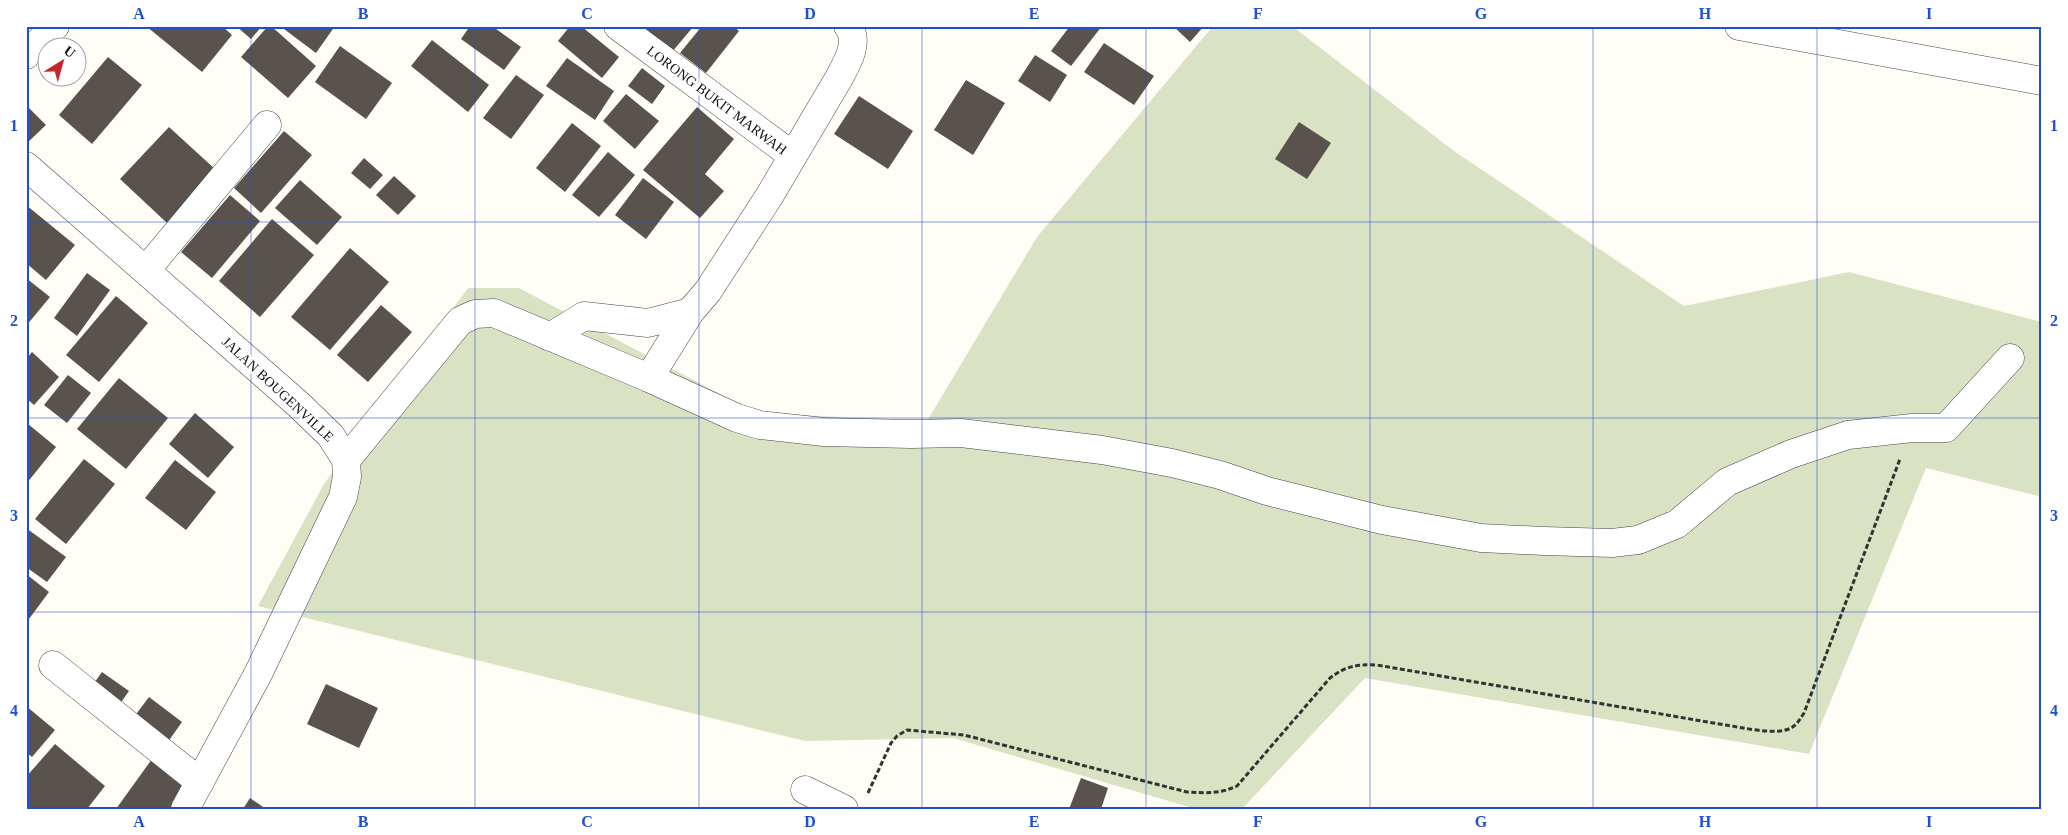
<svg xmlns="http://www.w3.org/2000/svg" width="2068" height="835" font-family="'Times New Roman',serif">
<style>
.cemetery{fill:#d9e3c4}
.building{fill:#5a524d}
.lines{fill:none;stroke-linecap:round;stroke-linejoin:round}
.minor-casing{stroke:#444;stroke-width:29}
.path{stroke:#333;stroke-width:3;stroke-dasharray:5 2.5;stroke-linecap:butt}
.minor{stroke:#fff;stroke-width:28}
.grid{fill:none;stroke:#1d4ed8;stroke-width:1;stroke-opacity:0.55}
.labels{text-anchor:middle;stroke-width:5;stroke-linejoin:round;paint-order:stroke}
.street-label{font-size:14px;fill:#111;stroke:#fff}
.neatline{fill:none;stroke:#1d4ed8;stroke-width:2}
.grid-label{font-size:16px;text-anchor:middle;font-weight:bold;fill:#1d4ed8}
</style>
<rect width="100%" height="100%" fill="#fffdf5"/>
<path class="cemetery" d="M1213,26H1292L1454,151L1684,306L1849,272L2042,322V497L1926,468L1809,754L1365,678L1242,809H1196L953,738L805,741L258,606L324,484L468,288H519L756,413L927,421L1037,237Z"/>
<g class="building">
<path d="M146,26H222L232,35L202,72Z"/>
<path d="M236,26H262L251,39Z"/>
<path d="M268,26H271L316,66L288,98L241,57Z"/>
<path d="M286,26H335L316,53L284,29Z"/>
<path d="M470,26H492L521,47L504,70L461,39Z"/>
<path d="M570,26H581L619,57L602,78L558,41Z"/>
<path d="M627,26H692L693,27L666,59Z"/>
<path d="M702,26H733L739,31L706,73L680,53Z"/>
<path d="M1070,26H1102L1071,66L1051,51Z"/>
<path d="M1173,26H1204L1190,42Z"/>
<path d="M432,40L489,85L468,112L411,66Z"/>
<path d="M1104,43L1154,76L1134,105L1084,72Z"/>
<path d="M340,46L392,83L366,119L315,82Z"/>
<path d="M78,52L86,60L78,68Z"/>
<path d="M1035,55L1067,75L1050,102L1018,81Z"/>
<path d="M108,57L142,85L92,144L59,115Z"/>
<path d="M567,58L614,91L595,120L546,86Z"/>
<path d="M642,68L665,86L652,104L628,86Z"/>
<path d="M516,75L544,95L511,139L483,118Z"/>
<path d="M56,78H69L63,84Z"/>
<path d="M966,80L1005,103L973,155L934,130Z"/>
<path d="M626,94L659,121L635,149L603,121Z"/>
<path d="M859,96L913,131L888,169L834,134Z"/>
<path d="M26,105L46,125L26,144Z"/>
<path d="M697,107L734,139L705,174L724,191L700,218L643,170Z"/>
<path d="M1299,122L1331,143L1307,179L1275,159Z"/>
<path d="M572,123L601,146L565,192L536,168Z"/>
<path d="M169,127L216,170L167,223L120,179Z"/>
<path d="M284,131L312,155L261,213L234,188Z"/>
<path d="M608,152L635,175L599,217L572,195Z"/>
<path d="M364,158L383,175L370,189L351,173Z"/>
<path d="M394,176L416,196L398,215L376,195Z"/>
<path d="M643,178L674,202L646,239L615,215Z"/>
<path d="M300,180L342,217L317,245L275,208Z"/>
<path d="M230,195L260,221L212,278L181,252Z"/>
<path d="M26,205L75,245L46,280L26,263Z"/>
<path d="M272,219L314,255L260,317L219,281Z"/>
<path d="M350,248L389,282L330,350L291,317Z"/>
<path d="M87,273L110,290L77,336L54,318Z"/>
<path d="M26,278L50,297L26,326Z"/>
<path d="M116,296L148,323L99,382L66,355Z"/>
<path d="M381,305L412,332L368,382L337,355Z"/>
<path d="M32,352L59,377L34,405L26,398V359Z"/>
<path d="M68,375L91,393L67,423L44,405Z"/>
<path d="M119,378L168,418L126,469L77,429Z"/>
<path d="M195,413L234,447L208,478L169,444Z"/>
<path d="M28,424L56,447L26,484V427Z"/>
<path d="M84,459L115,484L66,544L35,519Z"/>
<path d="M175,460L216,492L186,530L145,498Z"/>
<path d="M26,528L66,557L47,582L26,567Z"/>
<path d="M26,574L49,592L26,623Z"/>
<path d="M102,672L129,691L119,705L92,686Z"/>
<path d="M326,684L378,708L359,748L307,724Z"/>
<path d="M149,697L182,722L165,746L131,721Z"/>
<path d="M26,706L55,730L32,757L26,752Z"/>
<path d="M55,744L105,786L87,809H26V777Z"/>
<path d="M152,759L187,785L169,809H116Z"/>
<path d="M1081,778L1108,788L1101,809H1069Z"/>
<path d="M250,798L266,809H243Z"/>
</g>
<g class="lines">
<defs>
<g id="minor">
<path d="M618,26L793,156"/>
<path d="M1739,26L2042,81"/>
<path d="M26,55L55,26"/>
<path d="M26,166L298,404L331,436L346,460L347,477L343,497L258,674L185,809"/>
<path d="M146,270L267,125"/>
<path d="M550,337L584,316L648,323L690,312"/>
<path d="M649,378L737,418L760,425L824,432L911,434L961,433L1102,450L1172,463L1220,475L1267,491L1382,520L1481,538L1544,541L1612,543L1638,540L1677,524L1727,482L1791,454L1848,435L1912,428H1946L2010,358"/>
<path d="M346,460L460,321L475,314L494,313L649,378L690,312L708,291L770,195L839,78C847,63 860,42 848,26"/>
<path d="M53,665L200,782"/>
<path d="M805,790L844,809"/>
</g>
</defs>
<use href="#minor" class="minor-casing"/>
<path class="path" d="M868,793L891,743L897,736L907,730L964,735L1187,792C1206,793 1220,794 1237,786L1330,678C1346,666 1357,664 1377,665L1725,725C1741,727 1776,736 1791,728C1797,725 1800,719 1804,713L1900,459"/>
<use href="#minor" class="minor"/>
</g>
<path class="grid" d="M251,26V809M475,26V809M699,26V809M922,26V809M1146,26V809M1370,26V809M1593,26V809M1817,26V809M26,222H2042M26,418H2042M26,612H2042"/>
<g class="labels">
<g class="street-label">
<text transform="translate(717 100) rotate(37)" y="5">LORONG BUKIT MARWAH</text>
<text transform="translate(278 389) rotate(43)" y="5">JALAN BOUGENVILLE</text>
</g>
</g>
<rect width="2068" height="835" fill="none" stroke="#ffffff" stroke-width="55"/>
<g transform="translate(62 62) rotate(37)"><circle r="24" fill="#ffffff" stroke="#a0a0a0"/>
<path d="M0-4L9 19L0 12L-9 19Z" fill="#c4262e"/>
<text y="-8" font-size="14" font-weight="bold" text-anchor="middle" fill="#111111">U</text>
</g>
<rect x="28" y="28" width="2012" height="780" class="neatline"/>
<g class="grid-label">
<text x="139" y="19">A</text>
<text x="363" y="19">B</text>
<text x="587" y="19">C</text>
<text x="810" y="19">D</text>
<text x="1034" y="19">E</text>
<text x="1258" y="19">F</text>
<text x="1481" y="19">G</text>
<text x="1705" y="19">H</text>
<text x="1929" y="19">I</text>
<text x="14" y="131">1</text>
<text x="2054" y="131">1</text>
<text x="14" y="326">2</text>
<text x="2054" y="326">2</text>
<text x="14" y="521">3</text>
<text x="2054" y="521">3</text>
<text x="14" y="716">4</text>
<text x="2054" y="716">4</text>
<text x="139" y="827">A</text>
<text x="363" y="827">B</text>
<text x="587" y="827">C</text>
<text x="810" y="827">D</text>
<text x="1034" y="827">E</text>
<text x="1258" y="827">F</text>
<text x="1481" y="827">G</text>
<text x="1705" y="827">H</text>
<text x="1929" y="827">I</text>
</g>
</svg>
